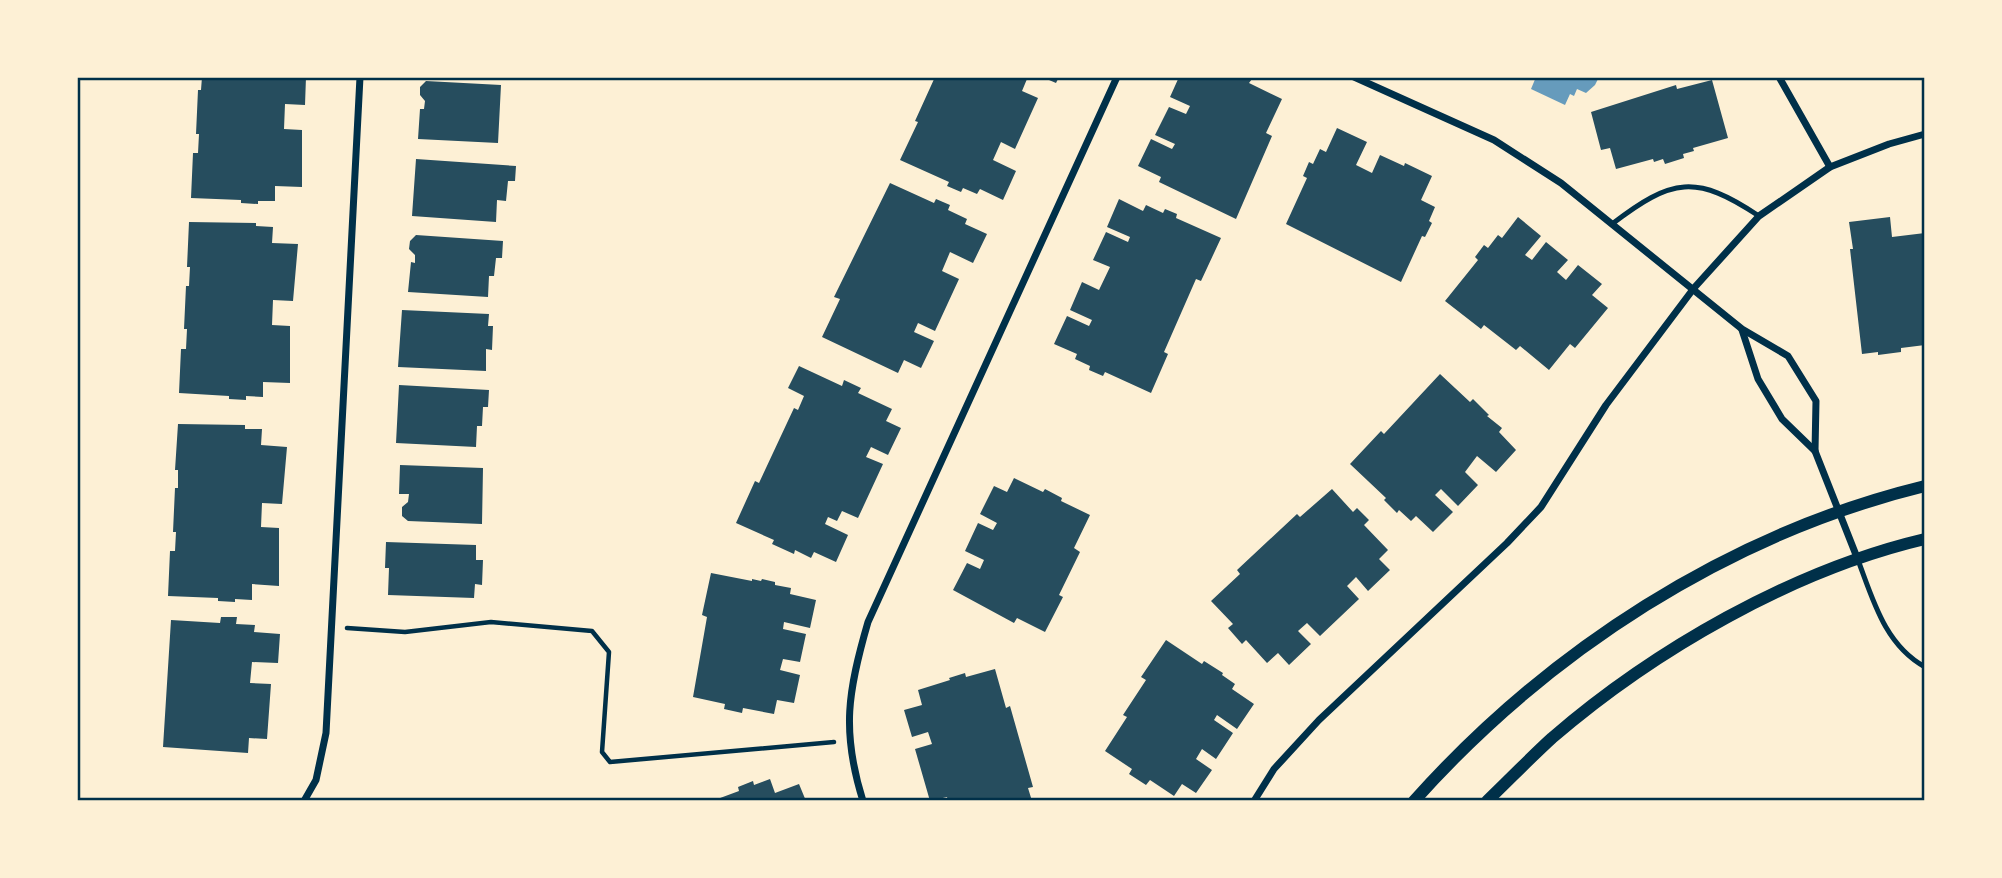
<svg xmlns="http://www.w3.org/2000/svg" width="2002" height="878" font-family="'Noto Sans',sans-serif">
<style>
.water{fill:#669bbc}
.building{fill:#264d5e}
.lines{fill:none;stroke-linecap:round;stroke-linejoin:round}
.path{stroke:#003049;stroke-width:4.5}
.service{stroke:#003049;stroke-width:5}
.minor{stroke:#003049;stroke-width:7}
.tertiary{stroke:#003049;stroke-width:12}
.neatline{fill:none;stroke:#003049;stroke-width:2.5}
</style>
<rect width="100%" height="100%" fill="#fdf0d5"/>
<path class="water" d="M1536,77H1599L1595,85L1586,93L1577,89L1574,96L1570,94L1565,105L1531,89Z"/>
<g class="building">
<path d="M202,77H306L305,105L285,104L284,129L302,130V187L275,186V201H258V204L241,203V200L191,198L193,153H198L199,134H196L198,90H201Z"/>
<path d="M935,77H1031L1029,80L1027,79L1022,91L1038,98L1015,149L1001,142L993,160L1016,171L1003,200L980,189L977,194L963,188L961,192L947,186L949,182L900,160L918,122L915,121Z"/>
<path d="M1042,77H1059L1056,83Z"/>
<path d="M1179,77H1248L1252,79L1249,83L1282,99L1266,133L1272,136L1236,219L1159,182L1161,177L1138,166L1151,139L1172,149L1175,144L1155,135L1169,107L1186,114L1190,106L1170,97Z"/>
<path d="M1712,80L1728,138L1693,148L1694,151L1683,154L1684,158L1665,164L1663,159L1654,162L1653,159L1616,169L1610,148L1601,150L1591,112L1676,85L1677,89Z"/>
<path d="M426,81L501,85L498,143L418,139L420,109H424L425,101L420,95V87Z"/>
<path d="M1337,128L1367,142L1356,165L1372,173L1380,155L1404,166L1405,163L1432,176L1421,200L1435,207L1429,221L1432,223L1425,237L1422,236L1401,282L1286,224L1307,178L1303,176L1309,162L1313,164L1320,149L1326,152Z"/>
<path d="M416,159L516,166L515,181H508L506,201L497,200L496,222L412,216Z"/>
<path d="M890,183L934,203L936,199L950,205L948,210L967,219L965,224L987,234L973,263L950,252L942,271L959,279L935,331L918,323L914,332L934,341L921,368L904,360L898,373L822,337L840,299L834,297Z"/>
<path d="M1119,199L1143,211L1146,205L1163,213L1165,209L1177,214L1176,218L1221,238L1201,281L1196,279L1164,352L1168,354L1151,393L1105,372L1103,376L1089,370L1090,366L1075,359L1077,354L1054,344L1067,316L1089,326L1092,320L1070,310L1082,282L1099,290L1110,267L1093,260L1106,232L1128,242L1130,237L1107,227Z"/>
<path d="M1518,217L1541,236L1525,255L1532,260L1546,242L1568,260L1557,272L1566,280L1578,265L1602,284L1592,295L1608,308L1575,348L1570,344L1549,370L1520,346L1516,350L1484,325L1481,329L1445,301L1478,260L1475,257L1484,245L1488,248L1498,235L1502,238Z"/>
<path d="M1890,217L1892,237L1925,233V345L1901,348V352L1878,355V352L1862,354L1850,249H1853L1849,222Z"/>
<path d="M189,222L256,223V226L273,227L272,243L298,244L293,301L273,300L272,325L290,326V383L263,382V397L246,396V400L229,399V396L179,393L181,349H186L187,329H184L186,286H189L190,267H187Z"/>
<path d="M416,235L503,241L502,258H496L494,276H489L488,297L408,292L411,262L415,263V255L409,249L410,241Z"/>
<path d="M402,310L489,314L488,326H493L492,350L486,349V371L398,367Z"/>
<path d="M799,366L842,386L844,380L861,388L858,393L892,409L886,421L901,428L888,455L871,447L866,457L883,464L858,518L842,511L837,521L828,517L825,524L848,535L836,562L814,552L811,558L795,550L794,554L772,544L774,540L736,523L755,481L759,483L794,408L798,410L804,396L788,388Z"/>
<path d="M1440,374L1470,402L1473,399L1489,415L1487,416L1502,428L1499,432L1516,450L1496,472L1477,456L1465,472L1478,485L1458,506L1441,489L1435,495L1453,512L1433,532L1416,516L1411,521L1399,510L1397,513L1384,500L1386,498L1350,464L1381,431L1384,434Z"/>
<path d="M399,385L489,390L488,407H483L482,426H477L476,447L396,443Z"/>
<path d="M178,424L245,425V429H262L261,445L287,447L282,504L262,503L261,527L279,528V586L252,584V600L235,599V602L218,601V598L168,596L170,551H175L176,532H173L175,488H178V470H175Z"/>
<path d="M400,465L483,468L482,524L408,521L402,516V507L408,502L409,494H399Z"/>
<path d="M1014,478L1043,492L1045,489L1062,498L1061,501L1090,515L1074,548L1080,552L1059,595L1063,597L1045,632L1017,618L1014,623L953,590L967,563L980,569L984,560L965,551L978,523L993,530L997,523L980,514L994,486L1007,492Z"/>
<path d="M1332,489L1353,512L1357,508L1369,520L1364,525L1388,550L1379,559L1390,570L1368,591L1356,577L1347,586L1359,599L1320,636L1307,623L1298,631L1311,644L1289,665L1278,653L1267,663L1246,640L1242,644L1228,628L1233,624L1211,601L1240,574L1237,570L1297,514L1300,517Z"/>
<path d="M386,542L476,545V560H483L482,585L475,584L474,598L388,595L389,568H385Z"/>
<path d="M711,573L752,581V579L761,581L762,579L775,582V585L791,588L790,594L816,600L810,628L784,622L783,629L806,634L800,662L783,659L780,670L800,675L794,703L777,700L774,714L743,708L742,713L724,709L725,704L693,697L707,617L702,615Z"/>
<path d="M221,617H237L236,624L255,625L254,632L280,634L278,663L252,662L250,683L271,684L267,739L249,738L248,753L163,747L171,620L220,623Z"/>
<path d="M1166,640L1202,664L1204,661L1223,673L1222,675L1235,684L1232,689L1254,704L1237,729L1217,715L1214,720L1233,733L1216,759L1202,749L1196,759L1212,770L1196,793L1182,784L1174,796L1150,780L1146,785L1129,774L1132,769L1105,751L1127,717L1123,715L1146,680L1141,677Z"/>
<path d="M995,669L1006,708L1010,706L1033,787L1028,788L1032,801H948L947,797L930,801L915,749L932,744L928,732L912,737L904,710L922,705L918,690L950,680L949,678L965,673L966,677Z"/>
<path d="M770,779L775,793L799,784L806,801H712L739,791L738,787L753,781L754,785Z"/>
</g>
<g class="lines">
<path class="path" d="M347,628L405,632L491,622L592,631L609,652L602,752L610,762L834,742"/>
<g class="service">
<path d="M1612,224C1672,178 1696,174 1759,216"/>
<path d="M1858,560C1873,600 1885,645 1925,667"/>
</g>
<g class="minor">
<path d="M1354,77L1494,140L1561,183L1742,329L1788,356L1816,401L1815,451L1858,560"/>
<path d="M1779,77L1830,167"/>
<path d="M1742,330L1758,379L1782,419L1815,451"/>
<path d="M304,801L316,780L326,733L360,77"/>
<path d="M863,801C841,731 848,691 868,622L1117,77"/>
<path d="M1254,801L1274,769L1319,720L1507,543L1541,507L1606,405L1694,288L1759,216L1830,167L1889,144L1925,134"/>
</g>
<g class="tertiary">
<path d="M1414,801C1548,651 1728,534 1925,486"/>
<path d="M1487,801C1509,780 1530,758 1552,738C1654,650 1793,570 1925,539"/>
</g>
</g>
<rect width="2002" height="878" fill="none" stroke="#fdf0d5" stroke-width="158"/>
<rect x="79" y="79" width="1844" height="720" class="neatline"/>
</svg>
